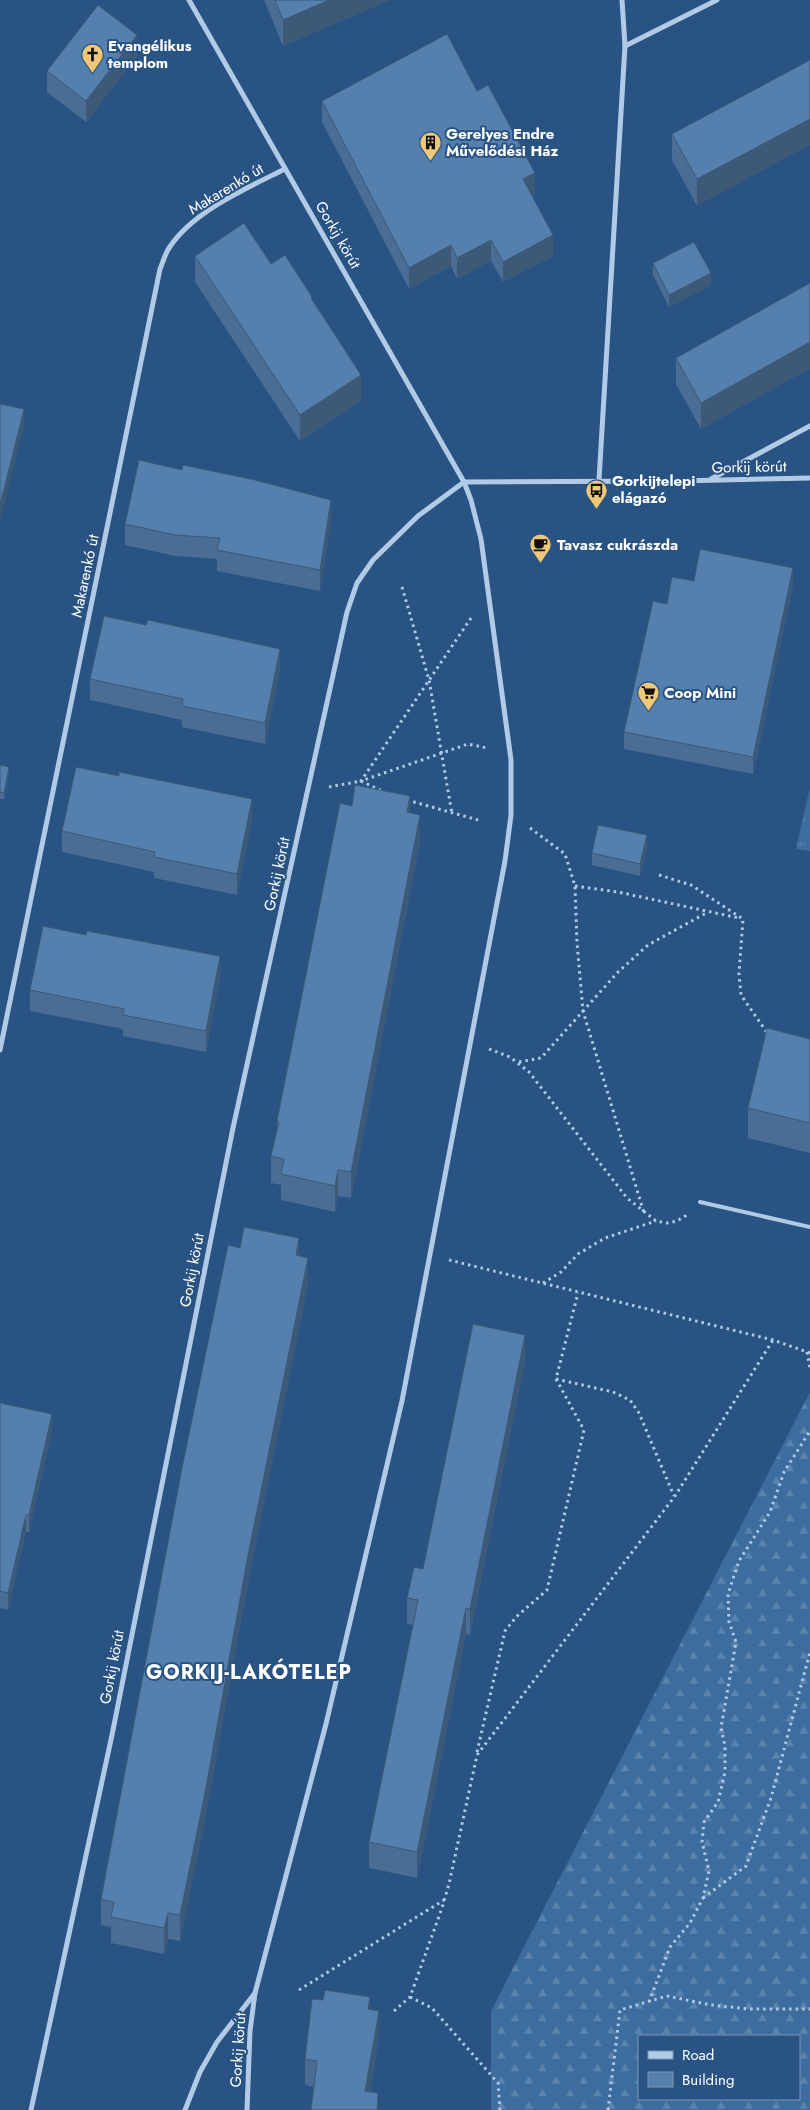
<svg xmlns="http://www.w3.org/2000/svg" width="810" height="2110" font-family="Jost,sans-serif">
<style>
.grass{fill:url(#grass-tufts)}
.forest{fill:url(#forest-firs);fill-rule:evenodd}
.lines{fill:none;stroke-linecap:round;stroke-linejoin:round}
.path{stroke:#b1cbe7;stroke-width:3;stroke-dasharray:2.5 4;stroke-linecap:butt}
.lane{stroke:#b1cbe7;stroke-width:4}
.street{stroke:#b1cbe7;stroke-width:5}
.wall{fill:#496d94}
.shaded-wall{fill:#3c5978}
.building{fill:#557fac;stroke:#3c5978}
.labels{text-anchor:middle;stroke-width:4;stroke-linejoin:round;paint-order:stroke}
.poi-label{font-size:15px;font-weight:bold;fill:#fff;stroke:#285383;text-anchor:start}
.street-label{font-size:15px;fill:#fff;stroke:#285383}
.district-label{font-size:20px;font-weight:bold;letter-spacing:1px;fill:#fff;stroke:#285383}
</style>
<defs>
<pattern id="grass-tufts" width="24" height="20" patternUnits="userSpaceOnUse" patternTransform="scale(1.25)"><rect width="24" height="20" fill="#3d6d9f"/><path d="M3 7l-1-3M5 7V3M7 7l1-3M15 17l-1-3M17 17v-4M19 17l1-3" fill="none" stroke="#5a83ad"/></pattern>
<pattern id="forest-firs" width="22" height="20" patternUnits="userSpaceOnUse" patternTransform="scale(1.25)"><rect width="22" height="20" fill="#3d6d9f"/><path d="M5 1l3.5 6h-7zM16 11l3.5 6h-7z" fill="#5a83ad"/></pattern>
</defs>
<rect width="100%" height="100%" fill="#285383"/>
<path class="grass" d="M810,787V851L796,849Z"/>
<path class="forest" d="M810,1392V2110H491V2011ZM639,2036H799V2099H639Z"/>
<g class="lines">
<g class="path">
<path d="M402,587L429,680L452,814"/>
<path d="M471,618L361,781L468,744L487,748"/>
<path d="M329,787L361,781L382,791"/>
<path d="M407,800L478,820"/>
<path d="M530,828L565,854L575,886L577,943L583,1011L644,1213"/>
<path d="M659,875L691,885L743,919L739,974L741,995L768,1034"/>
<path d="M575,886L618,892L739,918"/>
<path d="M489,1049L510,1057L529,1072L627,1198L656,1221L667,1223L677,1221L687,1215"/>
<path d="M519,1062L541,1058L618,972L648,945L708,912"/>
<path d="M449,1260L773,1340L810,1353"/>
<path d="M543,1283L561,1272L578,1254L605,1238L656,1221"/>
<path d="M807,1352L810,1368"/>
<path d="M556,1379L613,1392L630,1400L639,1413L674,1496"/>
<path d="M477,1752L505,1631L516,1617L547,1590L584,1430L556,1379L578,1293"/>
<path d="M703,1898L746,1866L771,1798L810,1652"/>
<path d="M299,1990L444,1900"/>
<path d="M410,1997L432,2008L498,2083L500,2110"/>
<path d="M649,2002L670,1947L690,1923L703,1898L709,1871L702,1842L704,1822L718,1802L725,1772V1746L721,1728L736,1642L729,1622L728,1594L739,1561L770,1512L784,1472L810,1431"/>
<path d="M394,2011L410,1997L442,1908L449,1884L477,1755L675,1496L773,1340"/>
<path d="M608,2110L620,2010L667,1996L711,2005L749,2009H810"/>
</g>
<path class="lane" d="M700,1202L810,1227"/>
<g class="street">
<path d="M189,0L464,482L471,500L481,539L511,760V815L505,861L402,1401L326,1724L255,1993L250,2031L247,2110"/>
<path d="M625,46L717,0"/>
<path d="M711,479L810,426"/>
<path d="M599,480L625,46L622,0"/>
<path d="M0,1050L160,269C163,262 165,254 169,248C193,211 247,188 285,169"/>
<path d="M31,2110L112,1735L233,1128L347,612L357,583L373,560L418,516L464,482L678,481L810,478"/>
<path d="M185,2110L200,2072L217,2042L255,1993"/>
</g>
</g>
<g class="wall">
<path d="M264,0H390L283,46Z"/>
<path d="M137,56L86,122L47,92V71Z"/>
<path d="M810,60L697,206L672,160V134Z"/>
<path d="M477,91L535,194L532,195L553,256L503,282L491,261L457,279L451,266L409,289L322,122V101Z"/>
<path d="M195,256L271,264L312,300L361,401L300,441L195,282Z"/>
<path d="M653,263L711,285L669,307L653,275Z"/>
<path d="M810,283V368L701,429L676,384V358Z"/>
<path d="M331,521L320,591L217,571V559L175,556L125,545V524Z"/>
<path d="M694,581L793,585L753,774L624,749V732L667,604Z"/>
<path d="M280,669L265,744L182,727V720L90,700V679Z"/>
<path d="M0,765L9,773L4,799H0Z"/>
<path d="M352,806L410,813L420,841L351,1198L338,1196L335,1212L281,1200V1185L271,1183V1156L277,1131V1121Z"/>
<path d="M252,820L237,895L154,878V872L62,852V831Z"/>
<path d="M647,848L640,876L592,865V853Z"/>
<path d="M220,977L206,1052L123,1036V1029L30,1011V990Z"/>
<path d="M810,1039V1153L748,1138V1108Z"/>
<path d="M240,1248L299,1256L308,1284L248,1582L205,1819L180,1941L168,1939L164,1954L111,1943V1927L101,1925V1899Z"/>
<path d="M525,1361L470,1635L466,1634L417,1878L369,1868V1842L413,1625L407,1624V1598L423,1569Z"/>
<path d="M0,1403L52,1431L29,1532H26L8,1610L0,1608Z"/>
<path d="M370,2010L379,2037L370,2092L378,2110L314,2087L305,2085V2059Z"/>
</g>
<g class="shaded-wall">
<path d="M329,0H390L283,46V20Z"/>
<path d="M137,35V56L86,122V101Z"/>
<path d="M810,119V145L697,206V179Z"/>
<path d="M535,173V194L523,200V179Z"/>
<path d="M553,235V256L503,282V262Z"/>
<path d="M491,240V261L457,279V258Z"/>
<path d="M451,245V266L409,289V268Z"/>
<path d="M711,273V285L669,307V295Z"/>
<path d="M810,342V368L701,429V403Z"/>
<path d="M361,375V401L300,441V415Z"/>
<path d="M24,409V426L0,522V505Z"/>
<path d="M331,500V521L320,591V570Z"/>
<path d="M793,568V585L753,774V757Z"/>
<path d="M280,649V669L265,744V723Z"/>
<path d="M9,767V773L4,799V793Z"/>
<path d="M410,796V822L407,812Z"/>
<path d="M252,799V820L237,895V874Z"/>
<path d="M420,815V841L351,1198V1172Z"/>
<path d="M647,835V848L640,876V864Z"/>
<path d="M220,956V977L206,1052V1031Z"/>
<path d="M338,1170V1196L335,1212V1186Z"/>
<path d="M299,1238V1265L296,1255Z"/>
<path d="M308,1258V1284L248,1582L205,1819L180,1941V1915L248,1555Z"/>
<path d="M525,1335V1361L470,1635V1609Z"/>
<path d="M52,1414V1431L29,1532V1515Z"/>
<path d="M26,1515V1532L8,1610V1593Z"/>
<path d="M466,1608V1634L417,1878V1852Z"/>
<path d="M168,1913V1939L164,1954V1928Z"/>
<path d="M370,1997V2023L368,2009Z"/>
<path d="M379,2011V2037L367,2110L365,2091Z"/>
</g>
<g class="building">
<path d="M275,0H329L283,20Z"/>
<path d="M98,5L137,35L86,101L47,71Z"/>
<path d="M447,34L477,91L488,85L535,173L523,179L553,235L503,262L491,240L457,258L451,245L409,268L322,101Z"/>
<path d="M810,60V119L697,179L672,134Z"/>
<path d="M244,223L271,264L285,255L312,297L311,298L361,375L300,415L195,256Z"/>
<path d="M694,242L711,273L669,295L653,263Z"/>
<path d="M810,283V342L701,403L676,358Z"/>
<path d="M0,404L24,409L0,505Z"/>
<path d="M139,460L182,470L183,465L255,480L331,500L320,570L217,550L220,538L175,535L125,524Z"/>
<path d="M700,549L793,568L753,757L624,732L653,601L667,604L672,577L694,581Z"/>
<path d="M104,616L146,625L148,620L280,649L265,723L182,706L183,699L90,679Z"/>
<path d="M0,765L9,767L4,793L0,792Z"/>
<path d="M76,767L119,776V772L252,799L237,874L154,857L155,852L62,831Z"/>
<path d="M355,785L410,796L407,812L420,815L351,1172L338,1170L335,1186L281,1174L284,1159L271,1156L279,1122L277,1121L340,803L352,806Z"/>
<path d="M598,825L647,835L640,864L592,853Z"/>
<path d="M43,926L86,935L87,931L220,956L206,1031L123,1015L124,1009L30,990Z"/>
<path d="M767,1028L810,1039V1123L748,1108Z"/>
<path d="M244,1227L299,1238L296,1255L308,1258L248,1555L205,1793L180,1915L168,1913L164,1928L111,1917L114,1902L101,1899L182,1468L228,1245L240,1248Z"/>
<path d="M473,1324L525,1335L470,1609L466,1608L417,1852L369,1842L418,1600L407,1598L414,1567L423,1569Z"/>
<path d="M0,1403L52,1414L29,1515H26L8,1593L0,1591Z"/>
<path d="M325,1990L370,1997L368,2009L379,2011L365,2091L378,2093L377,2110H311L317,2061L305,2059L312,1999L323,2000Z"/>
</g>
<defs>
<symbol id="church-pin" viewBox="-11 -11 22 30"><path d="M0 17L-7.5 6A9.5 9.5 0 1 1 7.5 6Z" fill="#eec777" stroke="#285383"/><path d="M-1.2-6h2.4v3.5h3.3v2.4h-3.3V6h-2.4V-.1h-3.3v-2.4h3.3Z" fill="#111"/></symbol>
<symbol id="building-pin" viewBox="-11 -11 22 30"><path d="M0 17L-7.5 6A9.5 9.5 0 1 1 7.5 6Z" fill="#eec777" stroke="#285383"/><path d="M-4-6H4V6H1V3H-1V6H-4ZM-2.5-4.3h1.7v1.8h-1.7ZM.8-4.3h1.7v1.8H.8ZM-2.5-1h1.7V.8h-1.7ZM.8-1h1.7V.8H.8Z" fill="#111"/></symbol>
<symbol id="bus-pin" viewBox="-11 -11 22 30"><path d="M0 17L-7.5 6A9.5 9.5 0 1 1 7.5 6Z" fill="#eec777" stroke="#285383"/><path d="M-5-6H5V4H4V6H2V4H-2V6H-4V4H-5ZM-3.5-4V0h7V-4ZM-3.5 1.2v1.5H-2V1.2ZM2 1.2v1.5H3.5V1.2Z" fill="#111"/></symbol>
<symbol id="cafe-pin" viewBox="-11 -11 22 30"><path d="M0 17L-7.5 6A9.5 9.5 0 1 1 7.5 6Z" fill="#eec777" stroke="#285383"/><path d="M-5.5-4.5H6V0H3Q3 3.5 0 3.5H-2.5Q-5.5 3.5-5.5 0ZM3-3.2v2h1.7v-2ZM-6 4.5H4V6H-6Z" fill="#111"/></symbol>
<symbol id="supermarket-pin" viewBox="-11 -11 22 30"><path d="M0 17L-7.5 6A9.5 9.5 0 1 1 7.5 6Z" fill="#eec777" stroke="#285383"/><path d="M-6-5.5h2.5l.6 2H6L4.5 2H-2.5L-4.4-4H-6ZM-1.5 3.2a1.3 1.3 0 1 0 .1 0ZM3 3.2a1.3 1.3 0 1 0 .1 0Z" fill="#111"/></symbol>
</defs>
<g fill-rule="evenodd">
<use href="#church-pin" x="80" y="42" width="25" height="34"/>
<use href="#building-pin" x="418" y="130" width="25" height="34"/>
<use href="#bus-pin" x="584" y="478" width="25" height="34"/>
<use href="#cafe-pin" x="528" y="532" width="25" height="34"/>
<use href="#supermarket-pin" x="636" y="680" width="25" height="34"/>
</g>
<g class="labels">
<g class="poi-label">
<text x="108" y="51">Evangélikus<tspan x="108" dy="17">templom</tspan></text>
<text x="446" y="139">Gerelyes Endre<tspan x="446" dy="17">Művelődési Ház</tspan></text>
<text x="612" y="486">Gorkijtelepi<tspan x="612" dy="17">elágazó</tspan></text>
<text x="557" y="550">Tavasz cukrászda</text>
<text x="664" y="698">Coop Mini</text>
</g>
<g class="street-label">
<text transform="translate(226 189) rotate(-31)" y="5">Makarenkó út</text>
<text transform="translate(338 235) rotate(60)" y="5">Gorkij körút</text>
<text transform="translate(749 467) rotate(-1)" y="5">Gorkij körút</text>
<text transform="translate(85 576) rotate(-78)" y="5">Makarenkó út</text>
<text transform="translate(277 874) rotate(-78)" y="5">Gorkij körút</text>
<text transform="translate(192 1270) rotate(-79)" y="5">Gorkij körút</text>
<text transform="translate(112 1667) rotate(-79)" y="5">Gorkij körút</text>
<text transform="translate(238 2050) rotate(-86)" y="5">Gorkij körút</text>
</g>
<g class="district-label">
<text x="249" y="1679">GORKIJ-LAKÓTELEP</text>
</g>
</g>
<rect x="638" y="2035" width="162" height="65" fill="#285383" stroke="#7e98b5"/>
<rect x="648" y="2051" width="25" height="8" fill="#b1cbe7" stroke="#7e98b5"/>
<text x="682" y="2060" font-size="15" fill="#ffffff">Road</text>
<rect x="648" y="2072" width="25" height="15" fill="#557fac" stroke="#7e98b5"/>
<text x="682" y="2085" font-size="15" fill="#ffffff">Building</text>
</svg>
